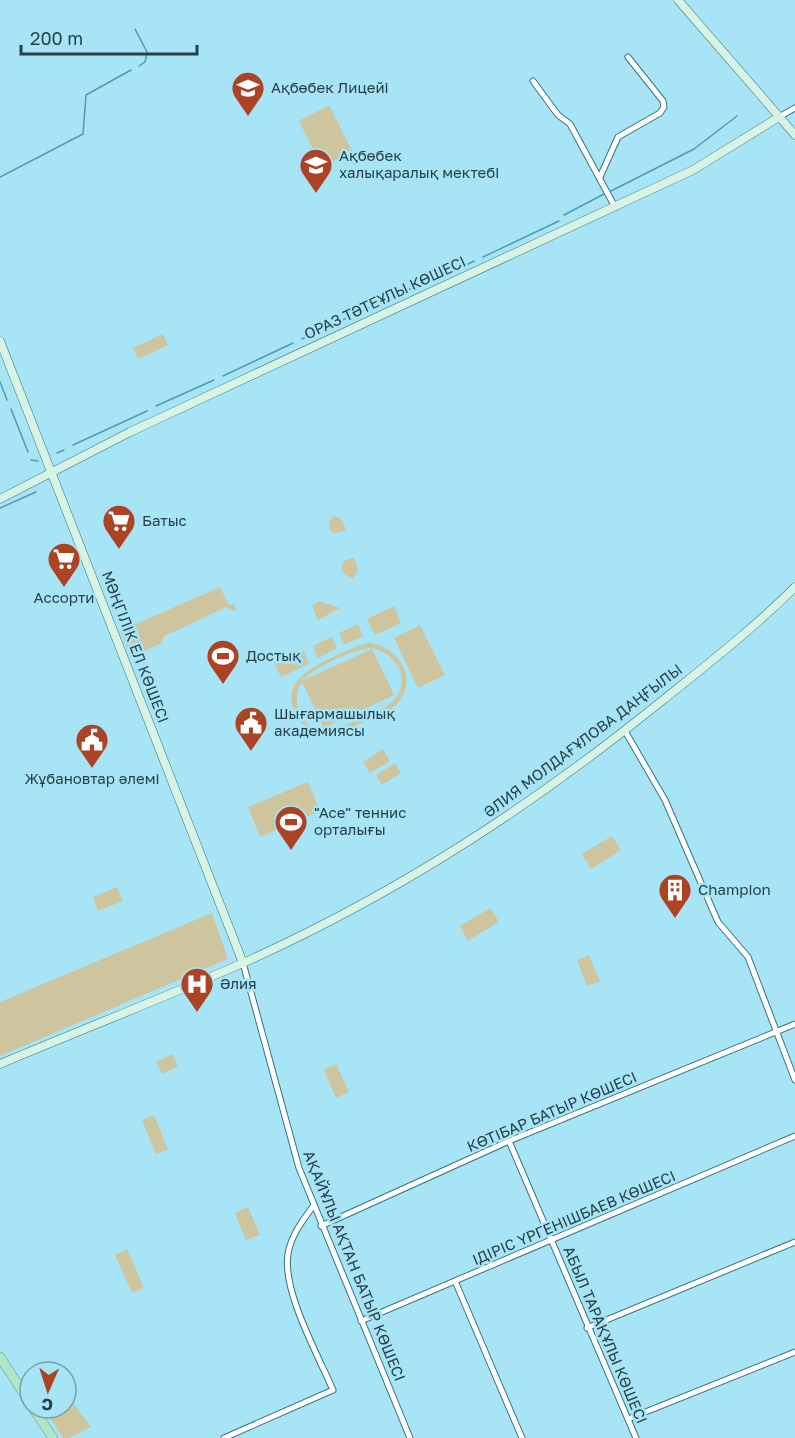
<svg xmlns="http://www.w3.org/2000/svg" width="795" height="1438" font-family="'Golos Text',sans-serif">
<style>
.green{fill:#cec59e;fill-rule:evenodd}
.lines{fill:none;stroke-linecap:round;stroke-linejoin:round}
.stream{stroke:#4f9cb0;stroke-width:1.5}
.street-casing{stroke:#377383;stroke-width:7}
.secondary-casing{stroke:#377383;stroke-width:9}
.primary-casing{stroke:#5ea282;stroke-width:10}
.street{stroke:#fff;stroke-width:5}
.secondary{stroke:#d7f3e3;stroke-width:8}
.primary{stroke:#b0e6c7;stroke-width:9}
.labels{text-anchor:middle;stroke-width:5;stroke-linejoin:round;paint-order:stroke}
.poi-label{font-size:15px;fill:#284148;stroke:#a6e4f6;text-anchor:start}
.street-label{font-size:15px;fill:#284148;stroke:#a6e4f6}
</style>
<rect width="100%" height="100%" fill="#a6e4f6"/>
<g class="green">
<path d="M329,105L352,151L322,167L299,121Z"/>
<path d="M163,334L168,345L138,359L133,348Z"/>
<path d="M334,515L343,521L346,531L333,533L329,529V522Z"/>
<path d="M354,557L358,569L353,579L344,574L341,568L344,561Z"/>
<path d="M220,587L229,605L234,604L236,609L233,611L226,607L163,637L162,643L131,657L120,631Z"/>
<path d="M319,601L340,608L318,620L312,606Z"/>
<path d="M394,606L401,623L375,635L367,619Z"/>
<path d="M358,624L363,636L344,645L339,633Z"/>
<path d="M420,625L445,675L418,688L394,638Z"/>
<path d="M332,637L337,648L318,658L313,646Z"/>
<path d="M369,643C398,646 419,678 398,703C391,711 379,715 370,719C347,730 314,747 297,716C278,683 311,668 335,656C346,651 357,645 369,643ZM371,648C396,652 414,681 392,702C386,708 376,711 368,715C347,725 313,744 300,713C295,703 296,691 302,682L324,728L394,695L372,649L302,681C310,669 356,648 371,648Z"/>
<path d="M303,650L309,664L281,677L274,663Z"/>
<path d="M383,749L390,761L370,773L363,762Z"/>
<path d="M395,763L401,773L382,785L376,775Z"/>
<path d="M308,782L320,811L260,837L248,807Z"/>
<path d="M612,836L621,850L591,869L582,854Z"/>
<path d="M117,887L123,901L98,911L93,897Z"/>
<path d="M490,908L499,922L468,941L460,926Z"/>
<path d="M212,913L228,959L0,1056V1002Z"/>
<path d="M589,955L600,981L587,986L577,960Z"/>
<path d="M172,1054L178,1066L162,1074L156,1062Z"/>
<path d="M336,1064L349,1092L336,1098L324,1070Z"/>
<path d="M154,1115L168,1149L156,1154L142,1120Z"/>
<path d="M248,1207L260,1235L246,1240L235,1213Z"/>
<path d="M127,1249L144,1288L132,1293L115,1255Z"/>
<path d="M66,1394L91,1427L69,1438H63L44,1408H66Z"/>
</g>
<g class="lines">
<g class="stream">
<path d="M135,29L147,52L145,62L139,66"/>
<path d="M0,177L83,134L86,95L131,70"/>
<path d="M611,191L694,149L737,116"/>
<path d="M564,215L604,194"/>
<path d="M483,257L559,221"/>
<path d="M445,276L474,261"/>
<path d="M323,329L436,277"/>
<path d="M302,339L314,333"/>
<path d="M223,376L293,343"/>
<path d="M0,382L7,400"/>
<path d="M156,406L214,380"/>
<path d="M11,409L28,452"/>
<path d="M73,445L147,411"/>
<path d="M57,453L64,450"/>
<path d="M31,460L38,461"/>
<path d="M0,508L36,492"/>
</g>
<defs>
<g id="street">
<path d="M533,81L558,115L570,124L615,207"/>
<path d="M779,117L795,108"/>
<path d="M600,177L618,137L660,113L664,107L663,101L628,57"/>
<path d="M625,731L665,800L718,922L748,957L795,1080"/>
<path d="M243,963L299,1168L410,1438"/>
<path d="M509,1141L636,1438"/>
<path d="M321,1226L509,1141L795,1024"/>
<path d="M455,1281L522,1438"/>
<path d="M361,1321L795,1136"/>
<path d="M587,1328L795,1242"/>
<path d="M628,1419L795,1352"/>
<path d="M224,1438L333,1390C318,1355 282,1291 288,1254C291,1235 303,1220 314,1205"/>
</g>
<g id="secondary">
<path d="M678,0L795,135"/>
<path d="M0,341L243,963"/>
<path d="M0,499L130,432L693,170L779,117"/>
<path d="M0,1064C81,1030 163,998 243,963C397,894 532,806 663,700C709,663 754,628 795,587"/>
</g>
<g id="primary">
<path d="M0,1357L30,1403"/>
<path d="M33,1408L53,1438"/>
</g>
</defs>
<use href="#street" class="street-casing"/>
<use href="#secondary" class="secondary-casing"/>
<use href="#primary" class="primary-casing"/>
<use href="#street" class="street"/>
<use href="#secondary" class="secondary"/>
<use href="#primary" class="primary"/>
</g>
<defs>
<symbol id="school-pin" viewBox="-11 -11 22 30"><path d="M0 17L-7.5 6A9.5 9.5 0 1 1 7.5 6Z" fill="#ab4324" stroke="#a6e4f6"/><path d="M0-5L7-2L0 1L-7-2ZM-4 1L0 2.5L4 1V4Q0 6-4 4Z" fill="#fff"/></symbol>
<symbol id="supermarket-pin" viewBox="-11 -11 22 30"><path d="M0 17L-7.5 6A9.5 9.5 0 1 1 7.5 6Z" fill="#ab4324" stroke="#a6e4f6"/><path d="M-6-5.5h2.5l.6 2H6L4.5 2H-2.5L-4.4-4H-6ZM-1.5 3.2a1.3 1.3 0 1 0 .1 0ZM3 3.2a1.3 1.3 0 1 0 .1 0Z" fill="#fff"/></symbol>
<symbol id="stadium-pin" viewBox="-11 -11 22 30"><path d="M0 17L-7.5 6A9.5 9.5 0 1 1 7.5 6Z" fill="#ab4324" stroke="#a6e4f6"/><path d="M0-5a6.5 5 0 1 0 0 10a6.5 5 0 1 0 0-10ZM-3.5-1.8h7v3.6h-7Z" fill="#fff"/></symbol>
<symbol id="civic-pin" viewBox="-11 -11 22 30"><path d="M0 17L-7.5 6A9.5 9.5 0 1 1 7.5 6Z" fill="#ab4324" stroke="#a6e4f6"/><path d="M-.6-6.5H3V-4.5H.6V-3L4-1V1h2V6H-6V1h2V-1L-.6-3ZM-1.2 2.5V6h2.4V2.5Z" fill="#fff"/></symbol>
<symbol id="building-pin" viewBox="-11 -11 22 30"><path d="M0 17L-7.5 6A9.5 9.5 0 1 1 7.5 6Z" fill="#ab4324" stroke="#a6e4f6"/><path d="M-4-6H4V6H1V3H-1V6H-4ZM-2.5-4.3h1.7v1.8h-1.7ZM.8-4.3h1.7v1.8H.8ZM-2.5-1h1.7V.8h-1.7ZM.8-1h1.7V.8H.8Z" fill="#fff"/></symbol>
<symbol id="hospital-pin" viewBox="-11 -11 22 30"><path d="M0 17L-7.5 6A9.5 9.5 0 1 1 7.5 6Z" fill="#ab4324" stroke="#a6e4f6"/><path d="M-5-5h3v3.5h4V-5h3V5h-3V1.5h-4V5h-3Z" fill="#fff"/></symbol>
</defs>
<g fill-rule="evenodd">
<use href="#school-pin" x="229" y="69" width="38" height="52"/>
<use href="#school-pin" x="297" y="146" width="38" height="52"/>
<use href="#supermarket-pin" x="100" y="502" width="38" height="52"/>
<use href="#supermarket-pin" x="45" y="540" width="38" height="52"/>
<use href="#stadium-pin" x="204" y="637" width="38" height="52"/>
<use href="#civic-pin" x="232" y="704" width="38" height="52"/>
<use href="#civic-pin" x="73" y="721" width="38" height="52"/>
<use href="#stadium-pin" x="272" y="803" width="38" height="52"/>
<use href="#building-pin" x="656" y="871" width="38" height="52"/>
<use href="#hospital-pin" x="178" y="965" width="38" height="52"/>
</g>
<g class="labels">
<g class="poi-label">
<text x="271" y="93">Ақбөбек Лицейі</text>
<text x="339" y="161">Ақбөбек<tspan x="339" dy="17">халықаралық мектебі</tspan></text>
<text x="142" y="526">Батыс</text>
<text x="64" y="603" text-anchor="middle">Ассорти</text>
<text x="246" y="661">Достық</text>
<text x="274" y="719">Шығармашылық<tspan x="274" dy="17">академиясы</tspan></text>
<text x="92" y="784" text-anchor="middle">Жұбановтар әлемі</text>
<text x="314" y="818">"Ace" теннис<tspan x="314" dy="17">орталығы</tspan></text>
<text x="698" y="895">Champion</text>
<text x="220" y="989">Әлия</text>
</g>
<g class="street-label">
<text transform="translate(385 298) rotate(-25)" y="5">ОРАЗ ТӘТЕҰЛЫ КӨШЕСІ</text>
<text transform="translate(135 647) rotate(69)" y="5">МӘҢГІЛІК ЕЛ КӨШЕСІ</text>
<text transform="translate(583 741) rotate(-37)" y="5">ӘЛИЯ МОЛДАҒҰЛОВА ДАҢҒЫЛЫ</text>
<text transform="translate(552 1112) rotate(-23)" y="5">КӨТІБАР БАТЫР КӨШЕСІ</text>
<text transform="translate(574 1218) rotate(-23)" y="5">ІДІРІС ҮРГЕНІШБАЕВ КӨШЕСІ</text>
<text transform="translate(354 1266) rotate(68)" y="5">АҚАЙҰЛЫ АҚТАН БАТЫР КӨШЕСІ</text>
<text transform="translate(605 1335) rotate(67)" y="5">АБЫЛ ТАРАҚҰЛЫ КӨШЕСІ</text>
</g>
</g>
<g transform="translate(48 1390) rotate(183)"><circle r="28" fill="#a6e4f6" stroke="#74a3b0" stroke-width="1.5"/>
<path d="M0-4.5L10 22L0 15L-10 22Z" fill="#ab4324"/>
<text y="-9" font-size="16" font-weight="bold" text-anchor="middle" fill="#284148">С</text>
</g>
<path d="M21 45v9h176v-9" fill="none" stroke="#284148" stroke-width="3"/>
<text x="30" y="45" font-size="18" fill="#284148" stroke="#a6e4f6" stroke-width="4.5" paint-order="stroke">200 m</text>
</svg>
